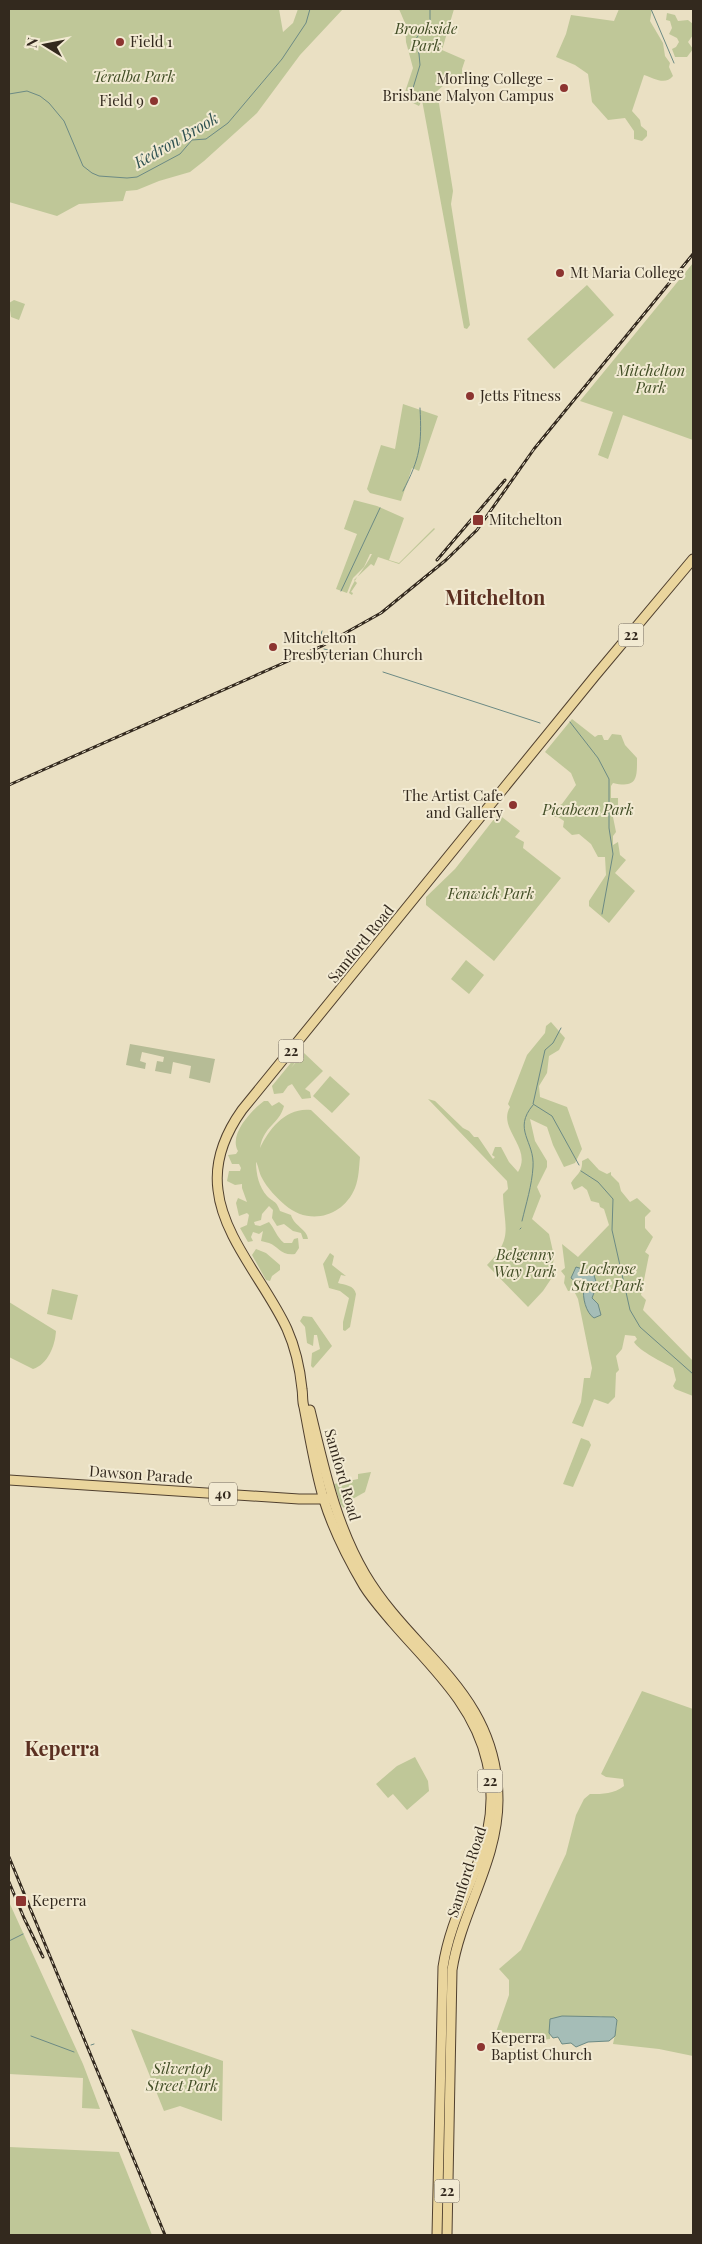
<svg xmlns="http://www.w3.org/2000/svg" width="702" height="2244" font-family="'Playfair Display',serif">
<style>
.green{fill:#bfc798}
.cemetery{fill:#b6bc96}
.water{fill:#a5bdb7;stroke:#6c8a84}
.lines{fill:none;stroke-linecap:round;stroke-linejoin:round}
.stream{stroke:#6c8a84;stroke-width:1}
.primary-casing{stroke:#50402f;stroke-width:11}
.primary{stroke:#ead59d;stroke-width:9}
.rail-casing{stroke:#33291e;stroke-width:3}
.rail{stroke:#f2ead2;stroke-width:1;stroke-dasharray:4;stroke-linecap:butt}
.poi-dot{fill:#8c3430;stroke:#f2ead2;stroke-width:2}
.labels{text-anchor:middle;stroke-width:4;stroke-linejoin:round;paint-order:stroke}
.shield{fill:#f2ead2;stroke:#6c6354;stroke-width:1}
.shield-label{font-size:14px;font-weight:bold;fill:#33291e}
.park-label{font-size:15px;font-style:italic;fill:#424e26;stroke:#f2ead2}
.poi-label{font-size:15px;fill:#33291e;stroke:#f2ead2;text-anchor:start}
.street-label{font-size:15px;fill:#33291e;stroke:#f2ead2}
.water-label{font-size:16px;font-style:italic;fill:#2f5251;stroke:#f2ead2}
.district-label{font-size:20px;font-weight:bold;fill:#5c3021;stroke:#f2ead2}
</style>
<rect width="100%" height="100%" fill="#eae0c3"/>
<g class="green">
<path d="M9,9H279L283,32L293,23L298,9H343L300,55L257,113L204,161L190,172L159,181L137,190L126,191L123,201L79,204L57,216L9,202Z"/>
<path d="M399,9H454L442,50L465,60L462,69L463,84L444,85L437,91L453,191L451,204L470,325L467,329L464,328L422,100L419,106L403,98L413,68L406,42L405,23Z"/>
<path d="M619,9H652L650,21L663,43L665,56L670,63L669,67L673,76C665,86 654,78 644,75L632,111L640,120L641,126L647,131V136L642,141L634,139V131L625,118L608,120L592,102L588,74L575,65L556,57L566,34L571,15L614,21Z"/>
<path d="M667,13L675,15L678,21L688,20L693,24V35L688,42L693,49L687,57H675L672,49L676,47L679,42L677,38L669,34L672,28L670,21L666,20Z"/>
<path d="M693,263V440L623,415L608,459L598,455L613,412L580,401Z"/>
<path d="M587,285L614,315L554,369L527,339Z"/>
<path d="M14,300L25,304L19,320L11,317L9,303Z"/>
<path d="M403,404L438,416L419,471L412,468L401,501L370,493L367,489L381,445L395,449Z"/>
<path d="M354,500L377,506L404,518L389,560L399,563L434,528L435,529L399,564L378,557L374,566L371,564L354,580L357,583L351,592L353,593L352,595L349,593C354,578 365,569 372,554H370L364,567L353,578L347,593L336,589L357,534L344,529Z"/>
<path d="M572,719L595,737L598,735H602L604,740H608L612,734L621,735L625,745L637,758C637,777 638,789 613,783L611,786V798H618V811L612,812L616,832L613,836V845L618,842L620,855L626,860L615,873L635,891L609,923L589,906V901L606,875L605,857H598L591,844L579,834L572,835L563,827L564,821L558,817H553L556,807L562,804L576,785L571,773L545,752Z"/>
<path d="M498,814L520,831L515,837L524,842L523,848L561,878L494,961L426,905V897L455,869Z"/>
<path d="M466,960L484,975L469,994L451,979Z"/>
<path d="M551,1022L565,1038L559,1050L549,1056L547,1073L539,1086L540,1097L567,1107L582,1149L575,1163L564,1167L553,1145L547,1127L530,1119L535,1141L547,1161V1167L537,1187L541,1196L532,1219L549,1234L554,1256L551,1279L543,1291L528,1307L487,1265C514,1238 504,1228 503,1194L508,1189L507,1181L428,1099L435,1101L463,1128L469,1131L474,1137H478L493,1159L495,1157L492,1155L495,1147H501L509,1162L518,1172C533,1148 497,1129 510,1107L508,1104L527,1055L545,1033L546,1026Z"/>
<path d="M304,1053L323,1071L305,1089L310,1092L311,1098L302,1099L292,1084L288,1086L283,1093L274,1094L272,1086L294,1059L297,1060L291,1068Z"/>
<path d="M330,1076L350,1094L332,1113L313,1096Z"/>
<path d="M264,1101H268L272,1106L279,1102L284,1106C279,1125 264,1125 260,1148C269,1129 286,1107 311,1110L360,1157C359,1167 359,1178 355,1188C343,1217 309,1226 285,1205C277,1198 267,1188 262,1178C259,1173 258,1164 256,1162C256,1174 259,1187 267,1196C274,1203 276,1200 280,1211L291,1215C294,1226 307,1229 308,1239H303L301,1233L293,1231L284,1224L277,1226L272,1218L273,1210L269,1206L262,1214L261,1220L254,1222L255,1225L260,1226L269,1222C275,1229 276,1236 284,1243H292L294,1239L298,1238L299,1248L295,1254C281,1256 278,1246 269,1243C266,1242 264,1242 261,1241L263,1231L259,1234L253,1232L251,1237L253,1241L248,1242L240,1228L247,1225L249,1215L247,1213L239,1216L236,1203L238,1198L247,1202L242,1188V1184L235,1185L227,1181L229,1171H240L241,1168L239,1164H232L228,1155L236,1154L238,1151C228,1134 253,1109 264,1101Z"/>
<path d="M588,1158L599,1170L607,1174L611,1172V1175L619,1183L621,1191L630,1202L637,1198L651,1211L645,1217V1228L653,1237L645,1252L649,1255L641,1295L646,1300L643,1310L693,1361V1396L675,1389L673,1386L676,1380L673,1368C664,1363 639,1351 634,1342L637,1339L635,1336L625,1335L622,1349L616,1356L619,1370L616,1373L615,1397L608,1404L594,1399L583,1427L572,1423L581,1402L584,1378H590L592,1368L578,1299L574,1291H568L564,1283L565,1276L561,1271L565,1268L562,1244L578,1257L609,1225L604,1209L600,1207L599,1203L591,1201L587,1190L582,1186L574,1190L571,1183C576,1175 583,1172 582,1161Z"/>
<path d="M256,1249L266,1253L280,1265V1270L272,1276L270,1281L266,1280L252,1255Z"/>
<path d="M330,1253L334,1256L332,1265L346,1276L341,1275L338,1283C345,1285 354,1285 356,1294L350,1327L345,1331L343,1330V1322L349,1298L340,1291L329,1288L323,1264Z"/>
<path d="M52,1289L78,1295L72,1320L47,1314Z"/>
<path d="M9,1302L56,1331C55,1346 48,1364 33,1369L9,1357Z"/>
<path d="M303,1316L312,1317L332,1346L313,1368L311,1366L312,1353L320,1349L317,1335H314L313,1346L307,1343L305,1327L300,1321Z"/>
<path d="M581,1438L589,1441L591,1445L573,1487L563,1484Z"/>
<path d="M371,1472L365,1492L349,1501L344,1508L341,1505L334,1484L358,1479V1474Z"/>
<path d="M642,1691L693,1709V2056L659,2049L613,2044L617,2025L601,2016L581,2017L551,2026L550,2039L533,2041L532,2034L496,2032L509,1995V1980L499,1969L521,1950L566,1854L576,1815L584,1799L590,1794C604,1794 613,1794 624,1786L623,1779L606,1777L601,1774Z"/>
<path d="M415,1757L428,1781L429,1791L407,1810L393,1794L388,1798L376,1784L397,1766Z"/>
<path d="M9,1902L83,2064L100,2109L82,2108L83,2078L9,2074Z"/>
<path d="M131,2029L223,2061L222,2121L180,2106L164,2111Z"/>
<path d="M9,2147L119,2152L152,2235H9Z"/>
</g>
<path class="cemetery" d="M130,1044L215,1059L210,1083L189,1078L191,1066L173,1062L171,1074L155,1071L157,1061L163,1062L164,1057L142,1052L140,1061L146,1063L145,1069L126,1065Z"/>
<g class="water">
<path d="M576,1267L593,1272L597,1285L592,1298L598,1304L601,1315L594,1318C586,1313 582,1297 584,1288L571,1278Z"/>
<path d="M562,2016L614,2017L617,2020L615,2036L609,2041L588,2042L576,2047L571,2043L562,2044L558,2037L553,2038L549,2033L550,2019Z"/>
</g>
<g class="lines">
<g class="stream">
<path d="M651,9L674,63"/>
<path d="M9,94L27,91L40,96L49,103L64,121L83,166L92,173L99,176L127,178L137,177L180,154L192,140L206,139L228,123L282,59L306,23L310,9"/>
<path d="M410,98L420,65L419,54L415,40L430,20V9"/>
<path d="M403,491C420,458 422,445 420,408"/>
<path d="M341,591L380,508"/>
<path d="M320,638L322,631"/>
<path d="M324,649L332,651"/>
<path d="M383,672L540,723"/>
<path d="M570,722L598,758L609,779V828L613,854L602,914"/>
<path d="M561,1028L553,1043L545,1050L533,1104L552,1116L579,1165"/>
<path d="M581,1171L598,1182L613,1199L612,1230L630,1310L640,1327L693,1374"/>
<path d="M522,1221C526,1204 532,1185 533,1167C535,1141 512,1130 533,1105"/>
<path d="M520,1229L521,1228"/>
<path d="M9,1941L23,1934"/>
<path d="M31,2036L74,2052"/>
<path d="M91,2045L94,2044"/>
</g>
<defs>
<g id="primary">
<path d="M310,1410C324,1467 335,1523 365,1574C413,1655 498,1692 498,1800C498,1861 461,1912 452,1970L447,2235"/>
<path d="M9,1480L299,1499H329"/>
<path d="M437,2235L443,1967C454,1892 506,1846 487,1762C474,1704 430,1666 393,1623C383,1611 372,1599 364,1586C348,1559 333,1529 324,1500C315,1470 310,1438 304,1407C302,1401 303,1395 302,1389C300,1369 295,1347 287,1329C267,1285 223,1238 218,1190C214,1160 225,1134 242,1110L595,676L693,559"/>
</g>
</defs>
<use href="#primary" class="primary-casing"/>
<use href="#primary" class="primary"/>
<defs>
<g id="rail">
<path d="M437,560L505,480"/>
<path d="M9,785L322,646L381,613L446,560L477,530L534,449L693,254"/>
<path d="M9,1857L165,2235"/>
<path d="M9,1882L24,1918L43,1957"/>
</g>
</defs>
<use href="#rail" class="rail-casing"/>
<use href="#rail" class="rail"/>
</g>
<g class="poi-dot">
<circle cx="120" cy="42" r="5"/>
<circle cx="564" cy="88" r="5"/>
<circle cx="154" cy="101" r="5"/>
<circle cx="560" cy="273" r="5"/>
<circle cx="470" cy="396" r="5"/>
<rect x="472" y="514" width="12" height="12" rx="2.5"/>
<circle cx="273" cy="647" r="5"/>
<circle cx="513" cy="805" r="5"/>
<rect x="15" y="1895" width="12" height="12" rx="2.5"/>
<circle cx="481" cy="2047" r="5"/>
</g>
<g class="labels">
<g class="shield">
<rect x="618.5" y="623.5" width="25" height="23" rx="4"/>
<rect x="278.5" y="1039.5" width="25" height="23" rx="4"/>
<rect x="209" y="1482.5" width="28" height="23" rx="4"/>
<rect x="477.5" y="1769.5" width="25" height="23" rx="4"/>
<rect x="434.5" y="2179.5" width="25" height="23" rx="4"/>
</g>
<g class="shield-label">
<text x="631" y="640">22</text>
<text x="291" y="1056">22</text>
<text x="223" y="1499">40</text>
<text x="490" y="1786">22</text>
<text x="447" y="2196">22</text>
</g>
<g class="park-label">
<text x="426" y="34">Brookside<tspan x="426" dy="17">Park</tspan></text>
<text x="134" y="82">Teralba Park</text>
<text x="651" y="376">Mitchelton<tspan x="651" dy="17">Park</tspan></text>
<text x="588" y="815">Picabeen Park</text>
<text x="491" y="899">Fenwick Park</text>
<text x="525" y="1260">Belgenny<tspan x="525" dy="17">Way Park</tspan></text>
<text x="608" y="1274">Lockrose<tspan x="608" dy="17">Street Park</tspan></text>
<text x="182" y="2074">Silvertop<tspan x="182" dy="17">Street Park</tspan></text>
</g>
<g class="poi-label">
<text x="130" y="47">Field 1</text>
<text x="554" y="84" text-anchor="end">Morling College -<tspan x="554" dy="17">Brisbane Malyon Campus</tspan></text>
<text x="144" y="106" text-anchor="end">Field 9</text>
<text x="570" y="278">Mt Maria College</text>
<text x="480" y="401">Jetts Fitness</text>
<text x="489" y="525">Mitchelton</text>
<text x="283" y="643">Mitchelton<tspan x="283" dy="17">Presbyterian Church</tspan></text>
<text x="503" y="801" text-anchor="end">The Artist Cafe<tspan x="503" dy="17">and Gallery</tspan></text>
<text x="32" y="1906">Keperra</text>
<text x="491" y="2043">Keperra<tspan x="491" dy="17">Baptist Church</tspan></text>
</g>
<g class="street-label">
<text transform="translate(361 944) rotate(-51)" y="5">Samford Road</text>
<text transform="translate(141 1475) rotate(4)" y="5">Dawson Parade</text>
<text transform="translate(342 1475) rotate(74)" y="5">Samford Road</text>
<text transform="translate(467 1872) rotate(-72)" y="5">Samford Road</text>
</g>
<g class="water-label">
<text transform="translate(176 140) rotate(-30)" y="6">Kedron Brook</text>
</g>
<g class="district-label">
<text x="495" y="605">Mitchelton</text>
<text x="62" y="1756">Keperra</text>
</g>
</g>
<rect width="702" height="2244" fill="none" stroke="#33291e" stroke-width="20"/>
<g transform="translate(45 45) rotate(280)" stroke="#f2ead2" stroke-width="4" paint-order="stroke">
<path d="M0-4L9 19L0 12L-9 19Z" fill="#33291e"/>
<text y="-8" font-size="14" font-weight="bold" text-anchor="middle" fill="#33291e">N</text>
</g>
</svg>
